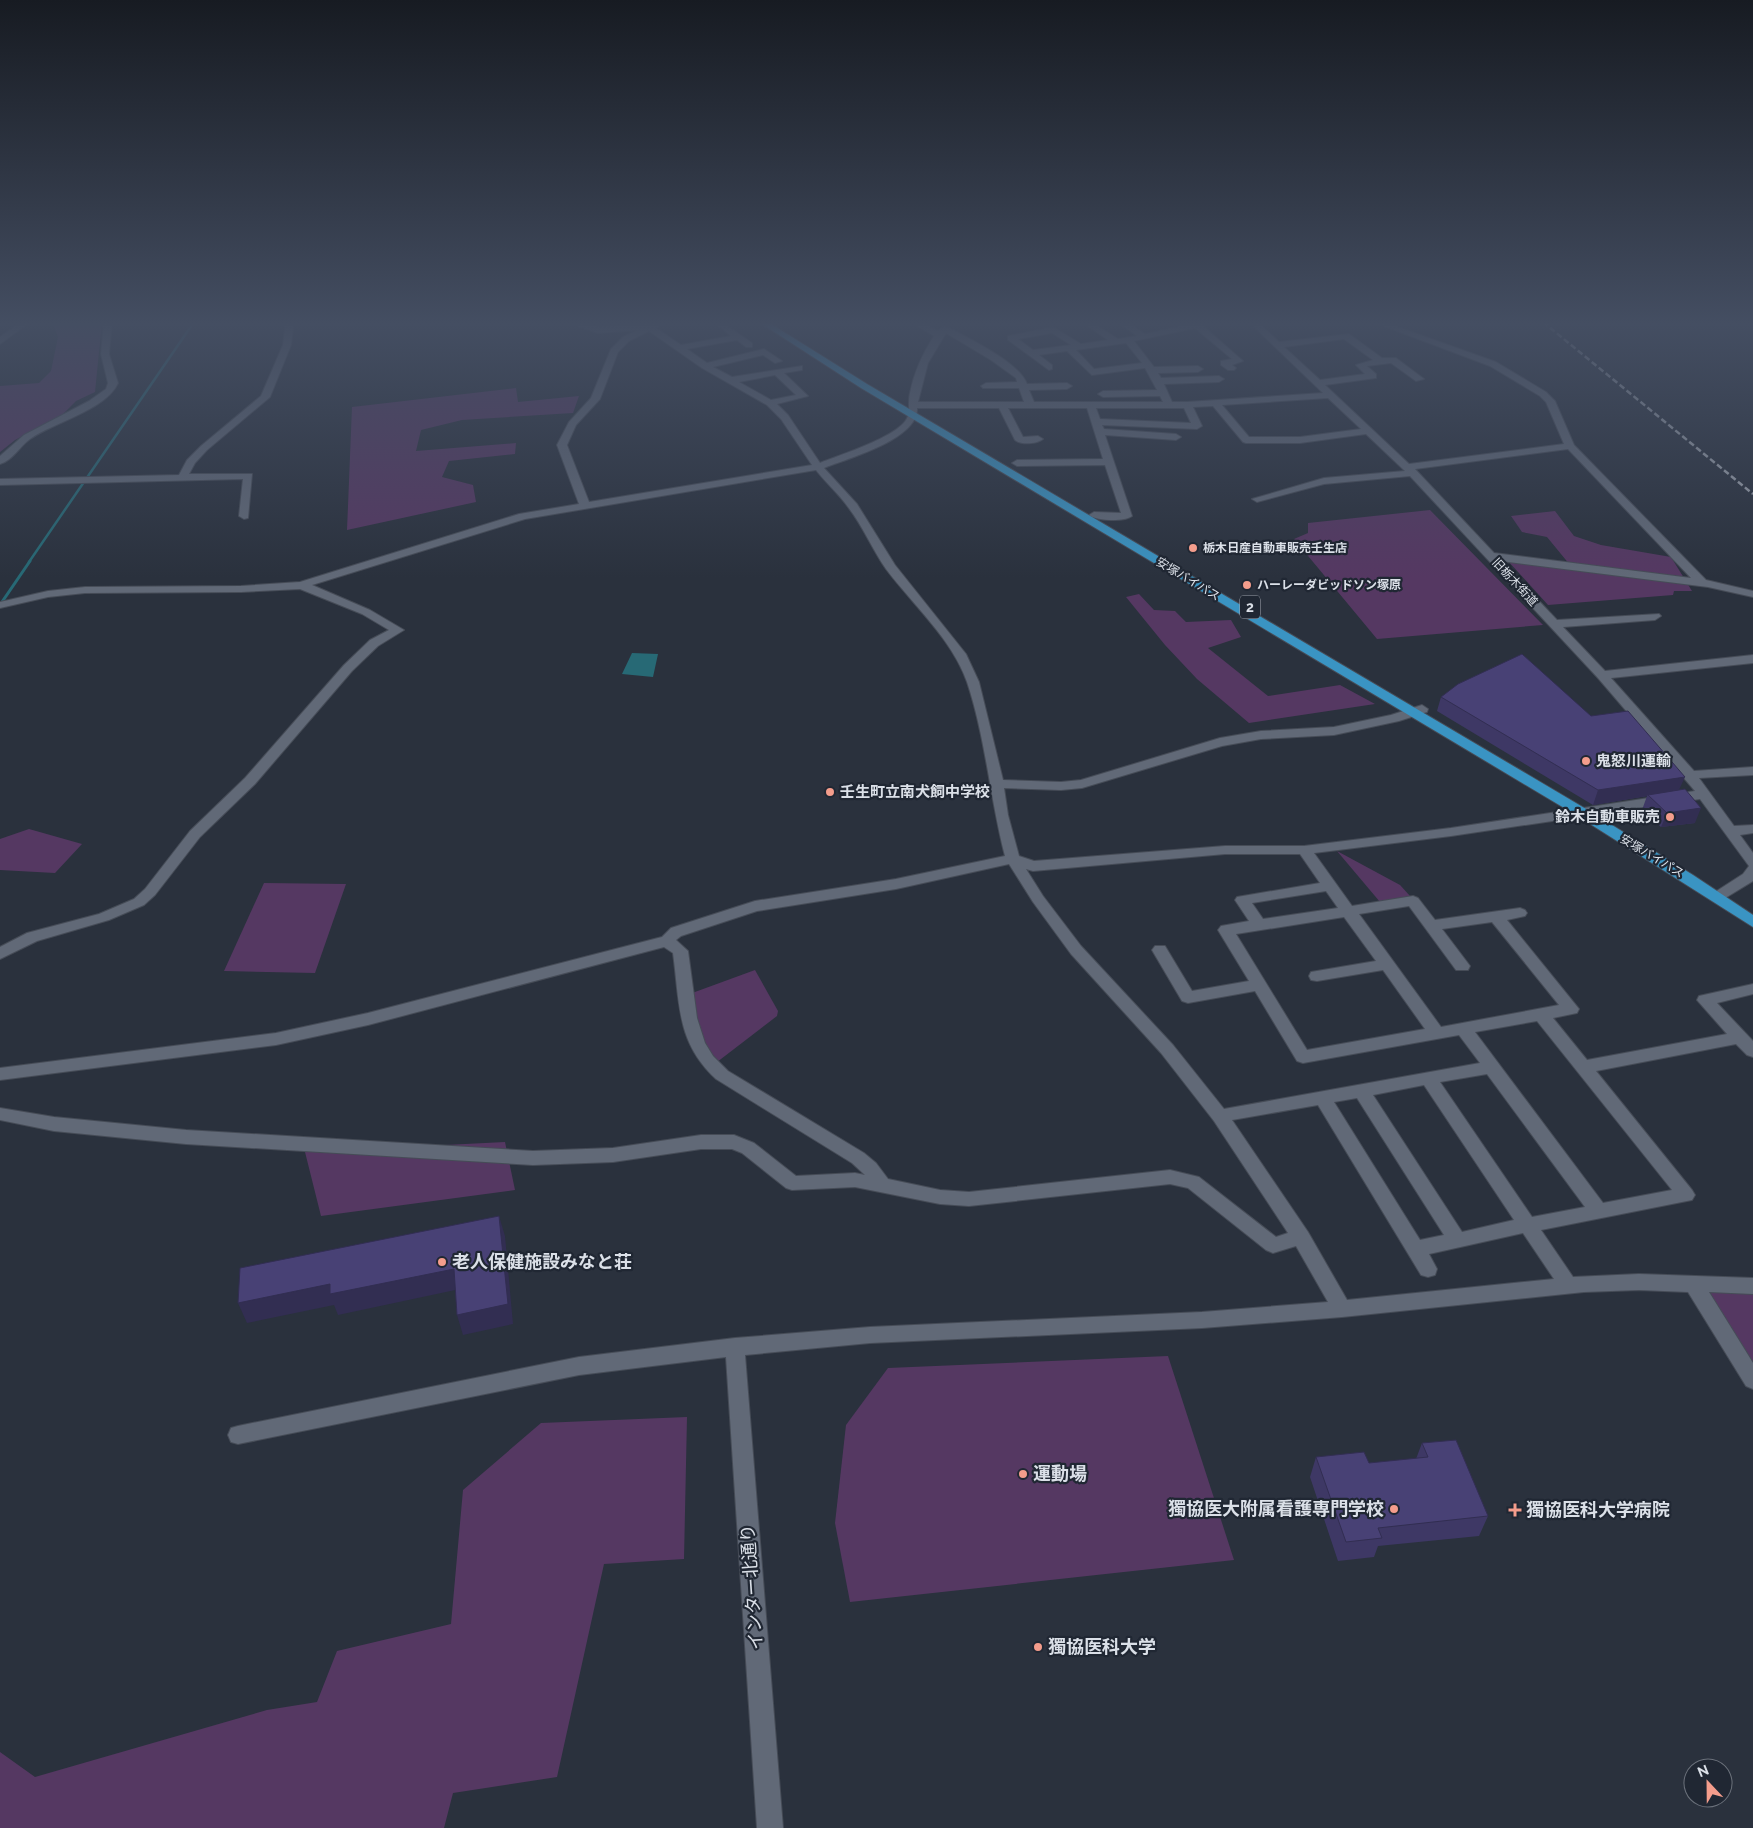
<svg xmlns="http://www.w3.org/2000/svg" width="1753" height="1828" font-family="Raleway,'Noto Sans JP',sans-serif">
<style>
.green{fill:#553862}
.water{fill:#276975}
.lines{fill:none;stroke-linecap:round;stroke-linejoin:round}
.stream-far1{stroke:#276975;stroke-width:2.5}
.stream{stroke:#276975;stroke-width:3}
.minor-casing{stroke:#464c57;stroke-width:2}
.major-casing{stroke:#464c57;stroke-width:2}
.minor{fill:#616977;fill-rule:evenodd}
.major{fill:#3a94c3;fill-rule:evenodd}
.rail{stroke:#9da3ac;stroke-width:2.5;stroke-dasharray:6 3;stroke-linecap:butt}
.wall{fill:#3e3865}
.shaded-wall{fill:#322e52}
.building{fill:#484175;stroke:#322e52}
.poi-dot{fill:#f49d8c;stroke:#202733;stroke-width:2}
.labels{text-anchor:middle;stroke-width:4.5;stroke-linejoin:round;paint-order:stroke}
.far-poi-label{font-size:12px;font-weight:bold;fill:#dbe0e8;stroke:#202733;text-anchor:start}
.far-street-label{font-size:12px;fill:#dbe0e8;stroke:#202733}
.shield{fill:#202733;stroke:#a3a8b2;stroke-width:1}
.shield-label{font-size:14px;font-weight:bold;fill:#dbe0e8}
.poi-label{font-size:15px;font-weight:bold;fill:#dbe0e8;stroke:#202733;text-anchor:start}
.near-poi-label{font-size:18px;font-weight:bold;fill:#dbe0e8;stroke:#202733;text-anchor:start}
.near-street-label{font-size:18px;fill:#dbe0e8;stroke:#202733}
</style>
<rect width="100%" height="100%" fill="#2a313d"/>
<g class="green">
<path d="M52,322H102L95,392L76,401L62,415L15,440L0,452V386L39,383L51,371L58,337Z"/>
<path d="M516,388L518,402L579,396L573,413L462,420L421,430L416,451L516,443L515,454L449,461L442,477L473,485L476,502L347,530L352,407Z"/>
<path d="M1430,510L1543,625L1377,639L1294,539L1308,533V523Z"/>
<path d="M1555,511L1574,536L1601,545L1671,557L1692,591H1674L1673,595L1548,605L1508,561L1570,565L1547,537L1522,532L1511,516Z"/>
<path d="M1139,594L1154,610L1175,611L1186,622L1231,620L1241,637L1208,648L1268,696L1340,685L1375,704L1249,723L1197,679L1165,645L1126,597Z"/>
<path d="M29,829L82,844L55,873L0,870V839Z"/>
<path d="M1337,851L1400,885L1410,896L1380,902Z"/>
<path d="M264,883L346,884L315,973L224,971Z"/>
<path d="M755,970L778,1011L777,1016L708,1069L684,996Z"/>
<path d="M505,1142L515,1190L321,1216L305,1152Z"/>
<path d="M1753,1282V1374L1693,1284Z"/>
<path d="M1168,1356L1234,1560L850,1602L835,1523L846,1425L888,1368Z"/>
<path d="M687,1417L684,1559L604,1564L557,1777L453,1793L444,1828H0V1752L35,1777L267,1710L317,1702L337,1651L451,1624L463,1490L541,1423Z"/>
</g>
<path class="water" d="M632,653L658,654L653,677L622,674Z"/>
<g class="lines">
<path class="stream-far1" d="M29,562L194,322"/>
<path class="stream" d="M0,605L30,561"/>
<defs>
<g id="minor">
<path d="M21,322H30L0,344V337Z"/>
<path d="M104,322H112L109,354L118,383C106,410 54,422 30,439C20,446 12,461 0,464V456L24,435L89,401L106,389L108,383L101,354Z"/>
<path d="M283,322H291L293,328L291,345L270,397L207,450L195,463L189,474H252L248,518L244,519L239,516L243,479L0,485V479L179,475L187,460L201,446L261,396L283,345L285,328Z"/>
<path d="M567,322H579L598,327L640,325L638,322L650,324L665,322L656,328L681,345L731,336L719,326L723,323L752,343V347H746L737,340L687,349L707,363L764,349L782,361L775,363L763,355L713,367L732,377L802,366V370L784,373L808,396L777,404L788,415L820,463C839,455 902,436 908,416C910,409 908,401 910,393C914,372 923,353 934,336L911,322H921L938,331L942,327H948C969,339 1019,362 1027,384L1067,383L1072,386L1067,389L1029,390L1034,402H1163L1160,396L1103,397L1098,394L1103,391L1157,390L1145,368L1092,375L1067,351L1039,355L1052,365V369L1049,370L1008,340V336L1053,327L1081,344L1108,340L1082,322H1091L1118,339L1137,336L1118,322H1127L1145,334L1200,322H1214L1203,326L1243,361L1232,365L1236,368L1234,370H1228L1221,365V361L1232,359L1195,328L1134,341L1154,367L1198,366L1203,369L1198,372L1158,373L1161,378L1219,376L1224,379L1219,382L1164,384L1172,402H1187L1323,393L1249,322H1258L1279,342L1349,334L1382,358H1396L1424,379L1416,381L1391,363L1367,366L1376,374V378L1325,385L1409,464L1564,444L1546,402L1540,396L1490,366L1373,322H1384L1496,362L1546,392L1555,401L1574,445L1706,580L1753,591V597L1708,587L1501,561L1557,620L1659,614L1661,616L1655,620L1563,627L1605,671L1753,655V663L1611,678L1694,771L1753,767V775L1699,778L1734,826L1753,825V833L1740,835L1753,853V881L1722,900H1712L1710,897L1712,894L1743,874L1749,866L1700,799L1451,836L1314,853L1352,906L1413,896L1418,898L1435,920L1520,908L1525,910L1527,913L1525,916L1507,920L1579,1009L1577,1013L1553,1018L1587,1060L1727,1034L1697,1000L1699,996L1753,984V994L1717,1003L1753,1041V1057L1747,1055L1736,1044L1596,1071L1692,1190L1695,1195L1692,1200L1541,1230L1573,1277L1639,1274L1753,1278V1294L1709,1292L1753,1363V1389L1746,1386L1688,1292L1639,1290L1584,1292L1342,1317L1202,1328L870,1343L745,1355L783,1828H757L726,1357L579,1375L238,1444L231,1442L228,1435L231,1428L238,1426L579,1357L735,1338L870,1327L1202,1312L1328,1302L1296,1246L1273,1253L1266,1250L1188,1188L1170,1184L969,1206L940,1204L855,1187L792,1190L786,1188L742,1153L732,1149H701L613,1162L533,1165L186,1144L54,1131L0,1120V1108L54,1117L186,1130L533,1151L613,1148L701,1135H734L754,1143L796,1176L855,1173L865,1175L852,1163L716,1079C676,1042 680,1004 673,953L664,947L368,1025L276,1045L0,1080V1068L276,1033L368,1013L662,937L671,928L755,901L896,879L1005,856C990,799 986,739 967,682C952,639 913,605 886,569C872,549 863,526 848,507C839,494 826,483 816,470L525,519L312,585L370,610L404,630L378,646L352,671L255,784L200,837L155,895L144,905L109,920L37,941L0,959V947L27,933L99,914L134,899L145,889L190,831L245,778L344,665L370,640L389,630L362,614L300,589L241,592L85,593L48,597L0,608V602L48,591L85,587L241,586L300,582L519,514L579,504L557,445L569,422L591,398L611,349L623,337L638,330L598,333ZM649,331L702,368L767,405L781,419L812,465L589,502L567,445L576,425L600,399L618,352L629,341ZM946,333L991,360L1016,378L1017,382L986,383L981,386L983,388H1019L1024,402H918L928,363ZM1052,333L1071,345L1033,350L1018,339ZM1344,339L1373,360L1356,365L1365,374L1320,380L1284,347ZM1126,343L1142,363L1094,369L1076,350ZM775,375L796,395L771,400L739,382ZM1328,398L1361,429L1300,437H1249L1222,405ZM1213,406L1243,442L1246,443H1300L1366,434L1405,471L1324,478L1252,499L1257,502L1324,484L1410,476L1598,678L1695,791L1451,828L1304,846H1225L1034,861L1019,856L1008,815L1004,788L1061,790L1082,788L1222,746L1261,739L1334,735L1399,721L1427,712L1428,709L1422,705L1391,715L1334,727L1261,731L1220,738L1081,780L1061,782L1003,780L979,682L966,654L895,565L857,504L824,468C849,458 919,439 917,408H999L1015,440C1021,445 1037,444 1043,439L1038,436L1023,437L1008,408H1087L1103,459L1017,460L1012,463L1017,466L1105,465L1121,513L1094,512L1089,515C1096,521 1125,522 1132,516L1105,435L1176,440L1181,437L1176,434L1104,429L1102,425L1197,429L1202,426L1193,407ZM1096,408H1184L1191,423L1100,419ZM1568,449L1691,578L1494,553L1415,469ZM1225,854H1300L1320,883L1237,897L1235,900L1249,921L1221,926L1218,930L1249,981L1192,991L1165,946H1155L1152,950L1182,1001L1188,1003L1255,991L1297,1061L1303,1063L1459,1035L1480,1063L1224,1109L1173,1045L1081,946L1043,896L1026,869L1033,871ZM1009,864L1033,902L1071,954L1161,1053L1214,1121L1288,1233L1276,1237L1199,1177L1170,1170L969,1192L940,1190L888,1179L876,1163L864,1153L728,1071L713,1056L705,1043L697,1018L688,951L676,940L681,936L757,911L896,889ZM1326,891L1338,908L1263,919L1252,903ZM1409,906L1456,970H1468L1470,966L1442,929L1492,922L1559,1005L1441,1027L1359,914ZM1344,917L1376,961L1311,972L1309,976L1311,980L1317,981L1383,970L1425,1029L1307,1050L1236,934ZM1537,1021L1672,1190L1603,1203L1475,1032ZM1487,1074L1585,1207L1532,1217L1440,1082ZM1424,1085L1514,1220L1462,1232L1373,1095ZM1357,1098L1444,1235L1420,1240L1334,1102ZM1318,1105L1421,1275L1428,1277L1435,1275L1437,1269L1429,1254L1523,1233L1554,1279L1347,1300L1308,1232L1232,1120Z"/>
</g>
<path id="major" d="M759,322H768L867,384L1586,809L1693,875L1753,915V927L1576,815L861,388Z"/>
</defs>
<use href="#minor" class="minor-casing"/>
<use href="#major" class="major-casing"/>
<use href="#minor" class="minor"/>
<use href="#major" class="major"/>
<path class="rail" d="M1543,322L1753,494"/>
</g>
<g class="wall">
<path d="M1441,697L1591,716L1679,790L1695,823L1661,827L1642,810L1647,796L1593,805L1437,711Z"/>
<path d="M1422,1443L1488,1516L1479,1536L1378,1546L1374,1557L1338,1561L1310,1477L1316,1457L1369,1463L1416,1459Z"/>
</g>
<g class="shaded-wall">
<path d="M1685,777L1678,792L1648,795L1647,796L1593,805L1598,790Z"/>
<path d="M1701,808L1695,823L1661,827L1667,813Z"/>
<path d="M499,1216L505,1236L513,1324L463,1335L457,1315Z"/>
<path d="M454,1269L460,1289L338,1315L334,1305L247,1323L238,1303L330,1284Z"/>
</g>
<g class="building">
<path d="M1522,654L1591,716L1628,711L1685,777L1598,790L1441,697L1458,684Z"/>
<path d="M1685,789L1701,808L1667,813L1648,795Z"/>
<path d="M499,1216L508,1304L457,1315L454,1269L330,1294V1284L238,1303L240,1268Z"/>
<path d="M1456,1440L1488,1516L1378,1528L1382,1538L1346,1542L1316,1457L1364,1452L1369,1463L1428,1457L1422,1443Z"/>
</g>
<linearGradient id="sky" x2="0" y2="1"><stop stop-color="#171b22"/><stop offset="0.56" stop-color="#444e62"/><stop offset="1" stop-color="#444e62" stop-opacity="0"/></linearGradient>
<rect width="1753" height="578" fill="url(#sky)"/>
<g class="poi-dot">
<circle cx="1193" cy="548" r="5"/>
<circle cx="1247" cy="585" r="5"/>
<circle cx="1586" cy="761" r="5"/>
<circle cx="830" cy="792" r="5"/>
<circle cx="1670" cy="817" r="5"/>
<circle cx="442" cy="1262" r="5"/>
<circle cx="1023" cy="1474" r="5"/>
<circle cx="1394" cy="1509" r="5"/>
<path d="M1512.5 1502.5h5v5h5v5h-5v5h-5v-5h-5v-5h5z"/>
<circle cx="1038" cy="1647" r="5"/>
</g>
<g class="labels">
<g class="far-poi-label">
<text x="1203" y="552">栃木日産自動車販売壬生店</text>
<text x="1257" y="589">ハーレーダビッドソン塚原</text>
</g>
<g class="far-street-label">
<text transform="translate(1188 579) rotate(31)" y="4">安塚バイパス</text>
<text transform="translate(1515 582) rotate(47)" y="4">旧栃木街道</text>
<text transform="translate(1652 856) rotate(31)" y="4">安塚バイパス</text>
</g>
<rect class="shield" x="1240" y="595.5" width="20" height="23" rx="4"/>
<g class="shield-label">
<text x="1250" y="612">2</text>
</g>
<g class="poi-label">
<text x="1596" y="766">鬼怒川運輸</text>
<text x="840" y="797">壬生町立南犬飼中学校</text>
<text x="1660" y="822" text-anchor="end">鈴木自動車販売</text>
</g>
<g class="near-poi-label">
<text x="452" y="1268">老人保健施設みなと荘</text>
<text x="1033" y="1480">運動場</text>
<text x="1384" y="1515" text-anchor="end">獨協医大附属看護専門学校</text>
<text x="1526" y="1516">獨協医科大学病院</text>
<text x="1048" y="1653">獨協医科大学</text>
</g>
<g class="near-street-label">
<text transform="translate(752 1587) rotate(-94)" y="6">インター北通り</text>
</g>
</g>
<g transform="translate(1708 1783) rotate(338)"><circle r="24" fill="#202733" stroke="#6b717b"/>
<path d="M0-4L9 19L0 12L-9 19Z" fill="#f49d8c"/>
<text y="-8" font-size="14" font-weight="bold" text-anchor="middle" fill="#dbe0e8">N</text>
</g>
</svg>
